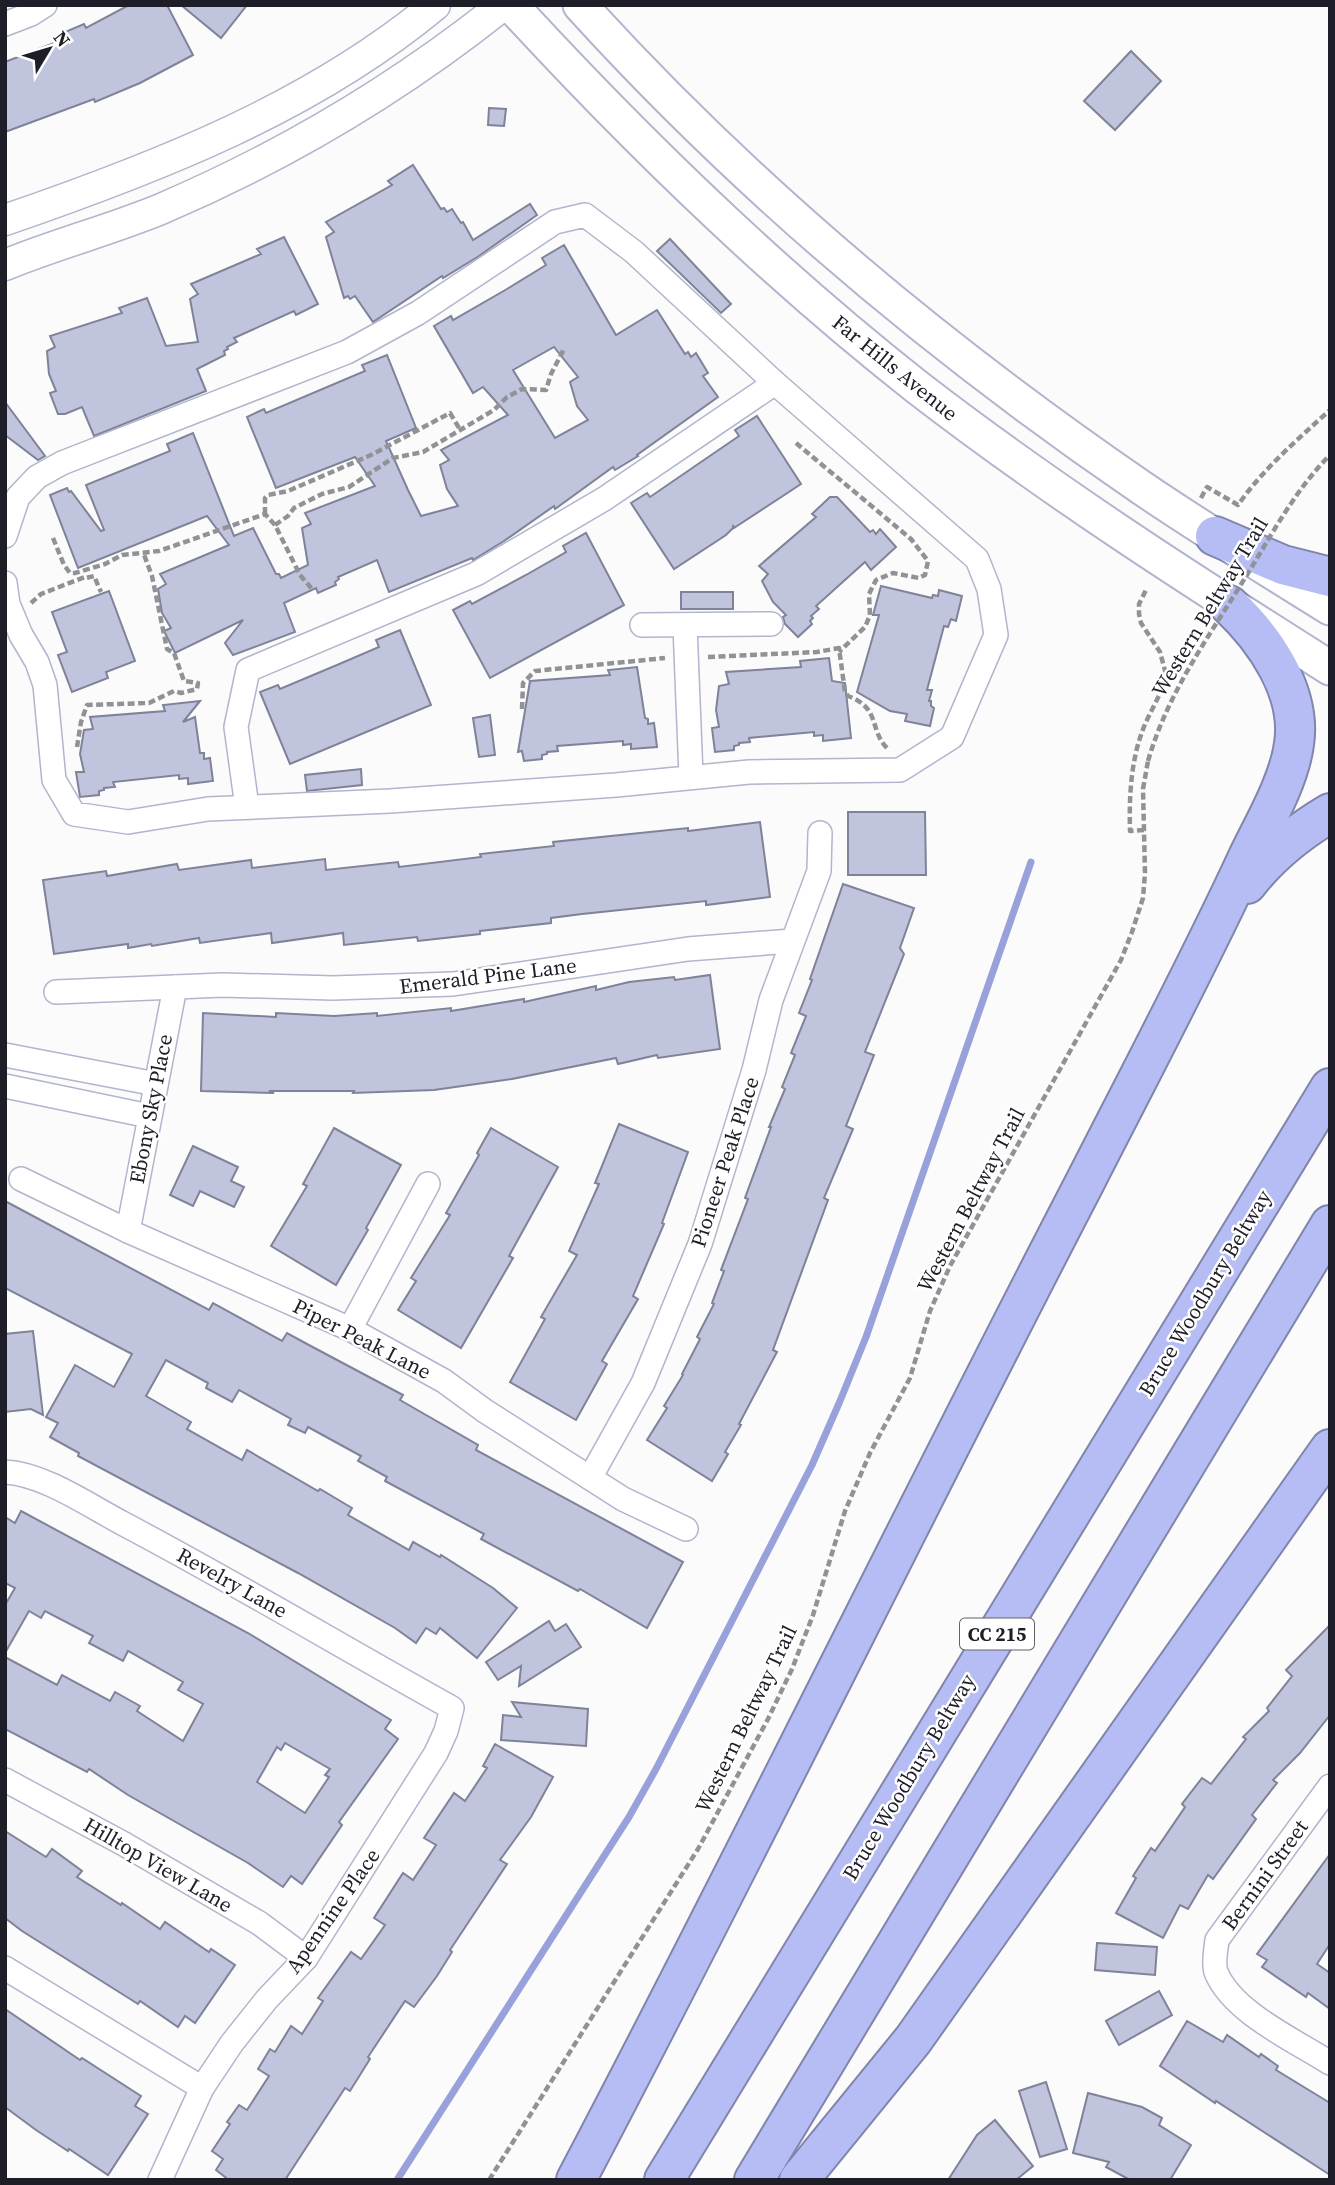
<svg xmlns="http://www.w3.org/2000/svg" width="1335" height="2185" font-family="'Source Serif 4',serif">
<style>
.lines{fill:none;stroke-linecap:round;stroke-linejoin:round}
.stream{stroke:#99a1db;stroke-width:7}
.building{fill:#c0c4dc;stroke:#7f8299;stroke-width:2;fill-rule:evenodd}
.minor-casing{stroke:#b1b5cd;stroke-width:26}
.tertiary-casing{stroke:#b1b5cd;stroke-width:33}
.secondary-casing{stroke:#b1b5cd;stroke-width:37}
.motorway-casing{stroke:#8085ac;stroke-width:42}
.path{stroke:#919296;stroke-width:4.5;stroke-dasharray:7 3.5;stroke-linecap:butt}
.minor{stroke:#fff;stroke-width:23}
.tertiary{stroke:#fff;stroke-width:30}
.secondary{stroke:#fff;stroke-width:33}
.motorway{stroke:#b5bdf4;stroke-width:38}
.path-bridge{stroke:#919296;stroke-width:4.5;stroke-dasharray:7 3.5;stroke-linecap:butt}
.labels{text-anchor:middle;stroke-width:5;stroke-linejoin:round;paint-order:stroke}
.shield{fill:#fff;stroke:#616268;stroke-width:2}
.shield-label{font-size:19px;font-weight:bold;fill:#1d1e27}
.street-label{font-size:21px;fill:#1d1e27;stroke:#fff}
</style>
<rect width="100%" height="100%" fill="#fbfbfb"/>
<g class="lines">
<path class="stream" d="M397,2180L629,1817L656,1769L812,1465L840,1401L866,1337L1031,862"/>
</g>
<g class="building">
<path d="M129,5H167L193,55L140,83L95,102L94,99L5,132V62L67,38L65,32L84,24L86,28Z"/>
<path d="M181,5H247L221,38Z"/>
<path d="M1131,51L1161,81L1115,130L1084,101Z"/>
<path d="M489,108L506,109L504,126L488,125Z"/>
<path d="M413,165L441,209L444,208L447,212L452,209L461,223L463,222L473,240L530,204L537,215L479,256L443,278L442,276L373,322L355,296L350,299L348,296L344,298L326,237L334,232L326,222L392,185L388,181Z"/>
<path d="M284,237L318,304L296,315L294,311L234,338L237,342L227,347L228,349L224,351L225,355L197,369L206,391L94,436L82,407L65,414H58L50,393L56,391L49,374L47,351L55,347L50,336L122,313L119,308L147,298L166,346L198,342L190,299L198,294L191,284L261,254L257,249Z"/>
<path d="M670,239L731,304L721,313L657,251Z"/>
<path d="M564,245L616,335L657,310L685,354L688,352L691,357L696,353L708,373L703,376L718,397L637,455L638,456L615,470L613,467L555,509L554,506L504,541L473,560L472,558L389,592L377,560L338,577L339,579L335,582L336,585L318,593L316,588L284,603L295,632L233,655L225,643L243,620L175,653L164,631L171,628L162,613L158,589L166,584L160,574L229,545L207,516L78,568L50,495L67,488L69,492L71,491L101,531L104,530L86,485L170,451L167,444L193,433L234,536L253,528L276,574H279L281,578L308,565L302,528L311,524L305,513L375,486L355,457L276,488L247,417L264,409L266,413L365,371L362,365L387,355L416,428L386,441L408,490L421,516L458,506L447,489L440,465L449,460L441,450L508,415L483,387L473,393L434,326L451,316L453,320L507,289L546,265L542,258ZM554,347L578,377L570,382L577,406L588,420L555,438L513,370Z"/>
<path d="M5,402L45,456L38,460L5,435Z"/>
<path d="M757,416L801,484L734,528L733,525V528L726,535L674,569L631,503L647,493L650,497L701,462L739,436L735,430Z"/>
<path d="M830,497H837L870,532L873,530L876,534L880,529L896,547L871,570L865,562L816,606L819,609L811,616L813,618L810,621L812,624L798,637L785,624L783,617L786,615L773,602L762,581L768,574L759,566L816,517L812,514Z"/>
<path d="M586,533L624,605L490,678L453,610L470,601L472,604L526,575L566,552L563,546Z"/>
<path d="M881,586L932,598L933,595L938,596L939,590L962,596L956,621L951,619L948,627L944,626L927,690H932L929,701H931V706L934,708L930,726L905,721L907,714L890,711L857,692L879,615H873Z"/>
<path d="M109,591L135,661L106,672L108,678L72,692L58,655L67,652L52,612Z"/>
<rect x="681" y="592" width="52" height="17"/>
<path d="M400,630L431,705L290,764L260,692L278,685L280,689L337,665L379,647L376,640Z"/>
<path d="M829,658L832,681L845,683L851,738L823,741V735L814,736V732L749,738L750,742L739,743V745L734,746V750L715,752L712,728L719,727L716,710L719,686L729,684L726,672L801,667L800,661Z"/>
<path d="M637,667L645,718L648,719V724L654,723L657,747L631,749V744L623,745V741L557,746L558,751L547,752V754L542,755V759L524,761L522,751L518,752L530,681L610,675L608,670Z"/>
<path d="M200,701L183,722L195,717L200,753H204V759L210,758L213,781L188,784V778L179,779V775L113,782L115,787L104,788V790L99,791V795L80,797L76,772H84L80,754L84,730L93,729L90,717L165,711L163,705Z"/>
<path d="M490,715L495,755L479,757L473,718Z"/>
<path d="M361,769L362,785L307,791L305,775Z"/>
<path d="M848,812H925L926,875H848Z"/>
<path d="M760,822L770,897L706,905V901L582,914L551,918V923L480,931V934L418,941L417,937L344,945L343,933L272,943L271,933L200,943L199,938L152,946L151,944L128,948V944L54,954L43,880L106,871L107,876L177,864L179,870L251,860L252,868L325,859L326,870L398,862L399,867L481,857L480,854L554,846L553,842L688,828V831Z"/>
<path d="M843,884L914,908L900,948L904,954L865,1052L874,1055L846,1126L853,1129L824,1198L828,1200L773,1350L777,1352L739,1424L741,1425L725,1452L728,1454L712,1481L647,1440L667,1408L664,1406L683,1375L682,1374L700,1339L697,1337L714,1304L712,1303L724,1271L721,1270L748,1199L745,1198L771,1127H769L785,1089L782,1087L795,1055L791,1053L806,1016L799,1013L812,980L810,979Z"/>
<path d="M710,975L720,1049L658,1058L657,1055L618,1064L616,1058L512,1079L434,1090L353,1093L354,1091H269L274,1093L201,1091L203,1013L276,1017V1013L334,1016L377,1013V1016L451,1008V1011L524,999V1002L596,986V990L629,982L674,977L675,980Z"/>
<path d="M619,1124L688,1152L662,1223L664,1224L633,1296L638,1299L602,1361L607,1364L576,1420L510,1382L545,1319L541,1317L577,1255L569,1251L599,1184L595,1183Z"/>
<path d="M334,1128L401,1165L366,1228L368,1230L336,1285L271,1246L307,1186L303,1184Z"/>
<path d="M491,1128L558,1167L509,1256L513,1258L461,1348L398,1310L416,1281L411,1278L450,1215L446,1213L479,1155L477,1153Z"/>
<path d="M193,1146L238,1167L231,1181L244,1187L234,1207L200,1191L193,1206L170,1195Z"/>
<path d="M5,1201L209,1310L213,1303L282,1341L287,1333L307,1344L403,1395L400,1400L478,1445L476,1450L683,1562L647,1628L580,1589L578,1591L481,1539L484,1534L385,1481L387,1477L358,1461L361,1456L308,1427L305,1433L288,1425L291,1419L239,1390L232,1402L206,1388L208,1383L166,1360L146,1396L191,1422L187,1429L242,1460L247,1450L318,1491L320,1489L352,1508L348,1515L409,1550L413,1542L440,1557L441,1555L493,1588L517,1608L477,1658L440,1628L436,1634L426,1628L416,1643L395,1628L298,1573L78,1456L79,1453L50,1437L58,1423L46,1417L75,1365L114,1387L132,1354L5,1288Z"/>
<path d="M33,1331L43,1415L31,1409L5,1412V1334Z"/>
<path d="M21,1511L248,1633L391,1720L385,1729L398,1739L339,1822L342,1825L302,1884L291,1876L283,1887L248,1863L128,1795L89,1769L87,1772L5,1729V1657L57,1685L62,1675L110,1701L115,1692L140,1706L137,1711L183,1741L203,1704L178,1690L183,1682L128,1651L123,1661L89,1643L93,1636L45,1611L41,1618L29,1611L5,1653V1605L15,1588L5,1583V1517L15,1523ZM285,1743L330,1769L325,1775L329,1777L305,1813L257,1782L277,1747L281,1750Z"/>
<path d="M549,1621L555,1631L566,1624L581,1647L519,1686L521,1666L498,1680L486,1662Z"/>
<path d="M1330,1625V1715L1300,1753L1273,1780L1277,1783L1252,1815L1256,1819L1213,1879L1208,1875L1188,1909L1180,1905L1163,1938L1116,1913L1136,1878L1133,1876L1151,1848L1155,1851L1185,1807L1182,1804L1202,1778L1211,1784L1246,1739L1243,1737L1269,1711L1267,1708L1292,1676L1286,1670Z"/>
<path d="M512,1702L588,1709L586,1746L501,1740L503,1715L521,1717Z"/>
<path d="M495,1744L553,1777L531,1817L500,1860L507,1864L450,1950L452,1952L437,1976L414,2007L405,2001L368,2057L370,2059L350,2091L345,2088L285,2180H229L216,2170L223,2159L212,2151L230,2124L227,2122L239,2105L247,2110L269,2076L258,2069L270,2049L275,2052L291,2026L302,2034L323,2001L318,1998L351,1952L361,1959L385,1925L374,1918L403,1873L413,1880L436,1845L424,1838L454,1793L465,1801L487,1768L483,1766Z"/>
<path d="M5,1831L46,1857L52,1849L82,1871L77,1877L121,1905L122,1903L160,1929L165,1922L209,1952L211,1949L235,1965L195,2023L185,2016L178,2027L140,2001L138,2004L22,1931L5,1918Z"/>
<path d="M1330,1854V1944L1317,1964L1330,1973V2009L1308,1993L1306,1997L1262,1967L1267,1960L1257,1954Z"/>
<path d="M1097,1943L1157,1947L1155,1975L1095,1970Z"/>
<path d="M1159,1991L1172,2015L1119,2045L1106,2021Z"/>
<path d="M5,2009L80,2060L82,2058L141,2096L135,2106L148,2114L108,2175L69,2149L68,2151L36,2130L5,2107Z"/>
<path d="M1187,2021L1223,2042L1227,2035L1259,2057L1261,2054L1278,2066L1276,2070L1330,2103V2175L1216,2101L1215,2103L1160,2066Z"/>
<path d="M1046,2082L1067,2149L1040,2157L1019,2091Z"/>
<path d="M1088,2093L1142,2107L1162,2118L1159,2125L1191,2145L1170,2180H1130L1106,2167L1109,2162L1073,2153Z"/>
<path d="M995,2120L1033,2166L1016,2180H948L977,2135Z"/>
</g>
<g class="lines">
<defs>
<g id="minor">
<path d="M5,24L31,14L45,5"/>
<path d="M5,536L18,497L37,477L62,463L347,352L418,313L555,222L585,215L634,252L775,383L977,559L989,589L996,635L952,737L900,770L749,772L616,785L390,801L208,809L128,822L74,814L54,780L45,685L37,662L21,635L8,604L5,583"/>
<path d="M642,625L771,624"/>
<path d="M685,626L691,776"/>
<path d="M247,807L236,727L248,670L476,574L604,499L775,383"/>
<path d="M56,992L223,985L333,988L453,984L688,949L792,941"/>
<path d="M5,1055L156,1084"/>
<path d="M5,1086L149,1116"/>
<path d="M21,1179L128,1231L350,1329L444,1381L485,1411L623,1499L686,1529"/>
<path d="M128,1231L175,987"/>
<path d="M350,1329L428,1184"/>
<path d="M5,1472C44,1474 88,1505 122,1523C234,1582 342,1647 452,1708L446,1731L436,1753L306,1958L267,1999L232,2043L202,2088L160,2180"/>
<path d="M590,1478L643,1383L700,1244L754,1070L771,1000L819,871L820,833"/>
<path d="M5,1780L124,1844L259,1923L306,1958"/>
<path d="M1330,1786L1217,1940C1216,1949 1213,1963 1216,1972C1232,2012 1294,2040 1330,2063"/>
<path d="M5,1968L202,2088"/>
</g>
<g id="tertiary">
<path d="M5,220C156,168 311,108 435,5"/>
<path d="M5,265C56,244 110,230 161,209C285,156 398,89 503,5"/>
</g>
<g id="secondary">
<path d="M511,5C637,142 771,272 917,387C1049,489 1189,579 1330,668"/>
<path d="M580,5C746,188 939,349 1142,488C1204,530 1267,569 1330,608"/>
</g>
<g id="motorway">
<path d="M1215,536L1283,565L1330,577"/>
<path d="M1247,884C1270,854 1298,832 1330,813"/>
<path d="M576,2180C750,1850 912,1515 1084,1184C1139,1076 1196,969 1247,859C1263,825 1289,782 1294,744C1302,692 1265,639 1229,605"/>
<path d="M664,2180L1330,1088"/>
<path d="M754,2180L1330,1225"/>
<path d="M799,2180L913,2040L1330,1449"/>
</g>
</defs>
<use href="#minor" class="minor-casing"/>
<use href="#tertiary" class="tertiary-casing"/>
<use href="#secondary" class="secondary-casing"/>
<use href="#motorway" class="motorway-casing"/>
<g class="path">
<path d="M796,443L911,539L928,561L925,575L919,578L893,573L876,580L869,594L870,615L865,627L839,652"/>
<path d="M1201,498L1207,487L1238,505C1264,468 1297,440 1330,410"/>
<path d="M265,514V498L268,495L288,491L371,455L450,413L459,428"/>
<path d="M275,525L288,516L294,508L322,494L349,487L393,458L423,452L494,410L507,397L522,389L546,390L551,374L564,349"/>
<path d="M53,538L64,565L70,573H75L105,564L122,555L159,551L265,514L275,525L300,575L312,589"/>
<path d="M31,603L41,594L85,577L86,578L94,576L101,592"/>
<path d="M708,657L817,652L839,648L845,692L848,696C881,708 869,730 887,748"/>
<path d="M522,709L523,683L535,671L665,658"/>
<path d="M77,747L81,722L87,705L149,703L174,691L181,693L197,689L198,683L184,681L174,653L167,649L152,576L143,552"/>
<path d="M1144,830L1130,831C1129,794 1131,756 1146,722C1153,707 1161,693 1167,678L1160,652L1141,623L1139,614V604L1147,588"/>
<path d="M489,2180L698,1849L768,1719L792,1669L813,1615L845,1511L870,1453L910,1378L930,1311L950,1266L1121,960L1132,932L1143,898L1145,873L1143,789L1148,761"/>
</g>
<use href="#minor" class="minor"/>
<use href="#tertiary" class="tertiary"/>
<use href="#secondary" class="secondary"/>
<use href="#motorway" class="motorway"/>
<path class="path-bridge" d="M1148,761C1168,692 1208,638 1245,578C1271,536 1295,490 1330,455"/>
</g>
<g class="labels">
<rect class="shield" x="960" y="1618.5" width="74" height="31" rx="5"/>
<g class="shield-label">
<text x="997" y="1641">CC 215</text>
</g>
<g class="street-label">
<text transform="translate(895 368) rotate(39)" y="7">Far Hills Avenue</text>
<text transform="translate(1210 607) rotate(-59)" y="7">Western Beltway Trail</text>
<text transform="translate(488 976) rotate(-7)" y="7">Emerald Pine Lane</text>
<text transform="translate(151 1109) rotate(-79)" y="7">Ebony Sky Place</text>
<text transform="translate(725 1162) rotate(-72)" y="7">Pioneer Peak Place</text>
<text transform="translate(971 1200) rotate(-62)" y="7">Western Beltway Trail</text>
<text transform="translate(1205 1293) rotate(-59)" y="7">Bruce Woodbury Beltway</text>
<text transform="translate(362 1339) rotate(27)" y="7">Piper Peak Lane</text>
<text transform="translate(232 1583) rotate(29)" y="7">Revelry Lane</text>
<text transform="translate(746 1719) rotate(-64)" y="7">Western Beltway Trail</text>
<text transform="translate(909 1777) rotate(-59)" y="7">Bruce Woodbury Beltway</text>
<text transform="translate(158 1865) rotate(30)" y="7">Hilltop View Lane</text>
<text transform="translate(1265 1875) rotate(-54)" y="7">Bernini Street</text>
<text transform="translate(333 1911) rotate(-55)" y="7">Apennine Place</text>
</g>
</g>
<rect width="1335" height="2185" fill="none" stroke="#1d1e27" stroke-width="14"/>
<g transform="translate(49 49) rotate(52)" stroke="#ffffff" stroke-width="5" paint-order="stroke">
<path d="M0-5L12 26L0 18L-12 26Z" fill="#1d1e27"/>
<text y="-10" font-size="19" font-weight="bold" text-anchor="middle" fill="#1d1e27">N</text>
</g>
</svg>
